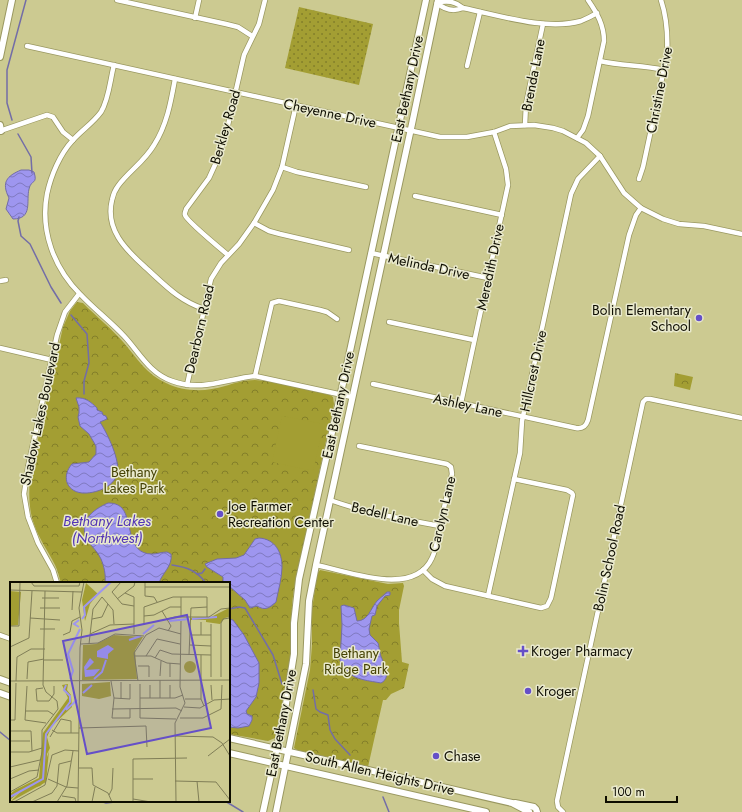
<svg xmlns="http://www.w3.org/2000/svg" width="742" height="812" font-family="Jost,sans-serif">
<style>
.grass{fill:url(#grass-dots)}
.park{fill:url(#park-crowns)}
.garden{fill:#a39e33}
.water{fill:url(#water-waves);stroke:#736da7}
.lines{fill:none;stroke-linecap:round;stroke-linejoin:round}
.stream{stroke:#736da7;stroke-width:1.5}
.street-casing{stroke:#9a9861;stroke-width:6}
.secondary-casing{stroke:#9a9861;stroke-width:8}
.street{stroke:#fff;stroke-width:4.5}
.secondary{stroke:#fff;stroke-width:6}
.poi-dot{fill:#654fc8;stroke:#e9e9cd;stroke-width:1.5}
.labels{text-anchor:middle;stroke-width:3;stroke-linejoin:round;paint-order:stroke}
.street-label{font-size:14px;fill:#0e0d00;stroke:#e9e9cd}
.poi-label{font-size:14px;fill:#0e0d00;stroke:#e9e9cd;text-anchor:start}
.park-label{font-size:14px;fill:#454204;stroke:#e9e9cd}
.water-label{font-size:15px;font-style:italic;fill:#5335b6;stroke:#e9e9cd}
.inset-river{fill:none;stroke:#9e96ef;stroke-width:2}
.inset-road{fill:none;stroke:#807e57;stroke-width:1}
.view{fill:#654fc8;fill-opacity:0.15;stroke:#654fc8;stroke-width:2}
.inset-edge{fill:none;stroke:#0e0d00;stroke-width:2}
</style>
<defs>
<pattern id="grass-dots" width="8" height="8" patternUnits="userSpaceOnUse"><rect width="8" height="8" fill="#a39e33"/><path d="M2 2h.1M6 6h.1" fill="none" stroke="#837f29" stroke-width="1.8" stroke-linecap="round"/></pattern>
<pattern id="park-crowns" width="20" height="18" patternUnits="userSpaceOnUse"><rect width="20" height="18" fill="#a39e33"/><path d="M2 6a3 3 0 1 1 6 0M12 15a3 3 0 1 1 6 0" fill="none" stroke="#837f29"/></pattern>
<pattern id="water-waves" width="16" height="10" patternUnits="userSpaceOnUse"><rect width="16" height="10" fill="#9e96ef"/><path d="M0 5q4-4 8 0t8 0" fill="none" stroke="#7f79bf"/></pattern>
</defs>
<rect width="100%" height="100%" fill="#ccca91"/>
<path class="grass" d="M299,7L373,24L359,85L285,68Z"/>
<g class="park">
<path d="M77,302L83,303C96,316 112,329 124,343C137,358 147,375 166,383C184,392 206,392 225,386C235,383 244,380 255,380C277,381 308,390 330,395L333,397L334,404L294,589L292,604L291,660L275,738L268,741L229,734V583H61C59,577 58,571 55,565C48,551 39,539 34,524C28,508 29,491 30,475L63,327L70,311Z"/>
<path d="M675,373L693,377L690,390L674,386Z"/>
<path d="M320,570L388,584L403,583L404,586L399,610V623L402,662L409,664L404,688L391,694L386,700H383L368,767L297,750L294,748L310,670L312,645V610L317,574Z"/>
</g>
<path class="garden" d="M282,416L319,423L323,428L313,471L272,462Z"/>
<g class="water">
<path d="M21,170H29L34,172C38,185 31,179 29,189C26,201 33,219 13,219L6,209L9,198C1,182 7,176 21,170Z"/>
<path d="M76,398C85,397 91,402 97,408V410L102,412L103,415L106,416L107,419L100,422C107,433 121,461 117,474C114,487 95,494 82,493C65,491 62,475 72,464L89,462L96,454V446L89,434L80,426L78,417L79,413V407Z"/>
<path d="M108,503C113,503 118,504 122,508C133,521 126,554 152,554C157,554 162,552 167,552L171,554C173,566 162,573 159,583H105C106,575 104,566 101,559C98,552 92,547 88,541C77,522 92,510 108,503Z"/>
<path d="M259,538C275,539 282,552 282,567C282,578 278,591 276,602C270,608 265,611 257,606L250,608L245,600L229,586V583L223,582V577L207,567L205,564L217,559L236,558L244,555L255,539Z"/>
<path d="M387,592H390V595L385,596L377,606L375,615L372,616L369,629L370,635L378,643C379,646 379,649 380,653C382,662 393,677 381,683C371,681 354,680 347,671C345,667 344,664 340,661L342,625L341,606L344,605L354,608L357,621C368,621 371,608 377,601C380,598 384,595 387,592Z"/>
<path d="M229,619L233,620L244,635L259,663V683L256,697L246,711L247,714L252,716V720L249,726L238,728L229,727Z"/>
</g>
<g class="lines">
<g class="stream">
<path d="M12,120L7,103V70L26,0"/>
<path d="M18,134L31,157L32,173"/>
<path d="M19,217L18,221L21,236L30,244L51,287L61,303"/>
<path d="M71,315L87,334L89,363L84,381V394"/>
<path d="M172,565C187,567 197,571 206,583"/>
<path d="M197,574L202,573L205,569"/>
<path d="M229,609L239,607L245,608L273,655L282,684"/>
<path d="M313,690L316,709L320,712L328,715L330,730L335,739L350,755"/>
<path d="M0,732L11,741"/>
<path d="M383,797L389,812"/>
<path d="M100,801L106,803L124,801"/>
<path d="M225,801L243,812"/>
</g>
<defs>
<g id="street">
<path d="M117,0L226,24L238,27L252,36"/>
<path d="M437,3C447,0 455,1 463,8C498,15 546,31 581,21C586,19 592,16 597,13"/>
<path d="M437,3C445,10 453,12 463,8"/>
<path d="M195,18L199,0"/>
<path d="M27,46L440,137H467L494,132L510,126L534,125L553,128L563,131L586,143L600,156L624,193L641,208L663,219L679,224L704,226L742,234"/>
<path d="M600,61C621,66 643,65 664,70"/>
<path d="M114,65C110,80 109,99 101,112C93,123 82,130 73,140C60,154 51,175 47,194C40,231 54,268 80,294C94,309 110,321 124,336C139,352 149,373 172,381C202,392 226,379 255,376L352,397"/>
<path d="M467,66L480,12"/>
<path d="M175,79C171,101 167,125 154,145C144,162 129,171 118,186C115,190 113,195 112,200C105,229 125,249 145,267C165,285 178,300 204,309"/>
<path d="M525,125L526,104L543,24"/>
<path d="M0,131L47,115L53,117L63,132L73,140"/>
<path d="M577,138L583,130L588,116L604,41C604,25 597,13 588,0"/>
<path d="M282,167L297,172L366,187"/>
<path d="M639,179L643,167L667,55C668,36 667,18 661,0"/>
<path d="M415,196L502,215"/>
<path d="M254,223L269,231L280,234L349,250"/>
<path d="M371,253L488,278"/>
<path d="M228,255C222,250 186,220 185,215C184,213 186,211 186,209L209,178L219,156L228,125L244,55L259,24L265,0"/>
<path d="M0,281L6,280"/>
<path d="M389,322L474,340"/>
<path d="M0,348L52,360"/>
<path d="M255,376L272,303L279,301L320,310L327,312L337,319"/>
<path d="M373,384L576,428C583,429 586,426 588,420L629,235L636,215L641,208"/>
<path d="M187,385L211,279L221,263L239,244L254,223L273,190L282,167L296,105"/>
<path d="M461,403L508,185L506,169L494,132"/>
<path d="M330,500C366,513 403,519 440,526"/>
<path d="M316,565C348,571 414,598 432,558C436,550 437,540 439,531C443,512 447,493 452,474L451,467L447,464L359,446"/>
<path d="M423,570L432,579L445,586L541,608L547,606L551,598L573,495L572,493L567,490L514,479"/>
<path d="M57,583L53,570L38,543L28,517L24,494L28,467L57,335L65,312L79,294"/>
<path d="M488,596L520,453L522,421L571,194L578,179L600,156"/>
<path d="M0,635L11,639"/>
<path d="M563,812L558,807L557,801L643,402L646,399H650L742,418"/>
</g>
<g id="secondary">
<path d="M0,57L12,0"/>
<path d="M0,125L1,131"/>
<path d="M0,679L11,683"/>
<path d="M0,693L11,697"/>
<path d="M229,738L512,803L529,812"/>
<path d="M229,753L486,812"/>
<path d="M515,803L534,807L536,809L537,812"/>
<path d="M263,812L285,710L294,654V623L299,579L342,388L426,0"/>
<path d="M276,812L306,664L309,601L316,565L412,124L438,0"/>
</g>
</defs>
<use href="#street" class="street-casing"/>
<use href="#secondary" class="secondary-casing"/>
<use href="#street" class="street"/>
<use href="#secondary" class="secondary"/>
</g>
<g class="poi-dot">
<circle cx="699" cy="318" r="4"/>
<circle cx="220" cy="514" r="4"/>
<path d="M521 645h4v4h4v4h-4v4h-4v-4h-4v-4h4z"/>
<circle cx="528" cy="691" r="4"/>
<circle cx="436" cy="756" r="4"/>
</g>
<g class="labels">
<g class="street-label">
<text transform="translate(533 75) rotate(-79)" y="5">Brenda Lane</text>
<text transform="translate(407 89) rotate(-78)" y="5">East Bethany Drive</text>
<text transform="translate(659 90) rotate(-79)" y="5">Christine Drive</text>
<text transform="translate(330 113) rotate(12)" y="5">Cheyenne Drive</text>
<text transform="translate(225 127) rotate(-74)" y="5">Berkley Road</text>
<text transform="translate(429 266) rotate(12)" y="5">Melinda Drive</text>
<text transform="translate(490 267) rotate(-78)" y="5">Meredith Drive</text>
<text transform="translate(199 329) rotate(-77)" y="5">Dearborn Road</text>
<text transform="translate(533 371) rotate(-78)" y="5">Hillcrest Drive</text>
<text transform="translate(338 405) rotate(-78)" y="5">East Bethany Drive</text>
<text transform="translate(468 405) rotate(12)" y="5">Ashley Lane</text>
<text transform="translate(40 414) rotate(-78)" y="5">Shadow Lakes Boulevard</text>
<text transform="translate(385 514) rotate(13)" y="5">Bedell Lane</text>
<text transform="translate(442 514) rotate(-77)" y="5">Carolyn Lane</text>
<text transform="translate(609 558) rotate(-78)" y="5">Bolin School Road</text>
<text transform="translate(281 723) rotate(-79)" y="5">East Bethany Drive</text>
<text transform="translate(380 773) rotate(13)" y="5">South Allen Heights Drive</text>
</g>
<g class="poi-label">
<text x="691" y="315" text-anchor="end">Bolin Elementary<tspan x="691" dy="16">School</tspan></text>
<text x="228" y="511">Joe Farmer<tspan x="228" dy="16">Recreation Center</tspan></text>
<text x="531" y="656">Kroger Pharmacy</text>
<text x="536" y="696">Kroger</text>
<text x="444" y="761">Chase</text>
</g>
<g class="park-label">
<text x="134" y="477">Bethany<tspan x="134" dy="16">Lakes Park</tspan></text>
<text x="356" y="658">Bethany<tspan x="356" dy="16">Ridge Park</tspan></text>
</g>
<g class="water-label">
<text x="107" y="526">Bethany Lakes<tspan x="107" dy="17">(Northwest)</tspan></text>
</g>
</g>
<g transform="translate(10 582)">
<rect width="220" height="220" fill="#ccca91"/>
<path d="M174 85a6 6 0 1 1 12 0a6 6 0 1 1-12 0ZM39,169L36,200L0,220L12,208L28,203Z" fill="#a39e33"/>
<path d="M58,102L57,108L61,113L62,125L42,144L37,155L40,166L37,172L36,198L30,204L12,208L0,218V212L5,208L29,196L33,151L58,116L52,103Z" fill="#a29d2e"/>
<path d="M76,1L88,12L80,22L75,39L72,18ZM0,9L11,10L8,43L0,44ZM219,26V35L215,36L210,42L196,40V38H181V36L201,35ZM104,53L133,55L125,68L127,97L72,98L73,63L86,62ZM100,100L101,114L89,117L72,114V102Z" fill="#a39e33"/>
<path d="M98,63L104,67L98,72V77L87,75V69ZM80,76L84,80L76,88L90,87L84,94L75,95L74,85Z" fill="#9e96ef"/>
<path class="inset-river" d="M72,37L75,33L74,25L101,0M182,37L207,35M69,38L64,42L69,45M159,39L179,37M133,52L144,43M119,58L131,54M60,97L63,89L58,72L70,47M84,97L92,90L96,78M73,111L82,103M56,128L67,118M0,215L33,197L36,152L60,120V114L54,108L56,103"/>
<path class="inset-road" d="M21,0L24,4H69L70,0M111,0L102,10L112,22L124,24M135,0V14L144,15L147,20M135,5H220M0,8L72,10M115,11L124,15V52M32,16H49M107,17L124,4L125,0M30,26H50M62,28L63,9M152,29L161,44L158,49M134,34L144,33L160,25H171M171,35V15M20,36L50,38M219,36L220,0M82,37L92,35L98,22M157,37L165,35H199L211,27L220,26M201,42V95M134,43V25L163,15H197V35M0,44H9L10,0M30,47H45M80,52L100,43L124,42M53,53L60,50L62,39L70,35M181,53H201M191,53V40M71,62L88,61L105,52L134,54M79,62L83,27L92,15L103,28L104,42M180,63L201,64M0,65L19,56L22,9M179,73L181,26L197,25M124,74H141L157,81L170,82M136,74L147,57L170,62M145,76L150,68L162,72L201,73M34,78H53M128,84H139V95M150,94L151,79M160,95V81M211,95V41L213,37L220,36M17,97L18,80L34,77M191,98V73M0,99L220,98M6,99L7,75L21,67H35M101,99L104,116M128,99L124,71L136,53L149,46L171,52M191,100V117L194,124M130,102V136L166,137M160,103V116M201,103L202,118M17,104L15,138L36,141M33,106L26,107L27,119H39L44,112V104M104,116L102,136H120V127M104,116L120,117V102M130,116H165L173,113M140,116V103M150,116V98M111,117V100M175,117H191M174,125L190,126L204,118L220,117M102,127L166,126L172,129M15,129H38L44,133M170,136H193L211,127L212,103M0,138H5L6,101M69,146L136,144L137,165M42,148L47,151H69M0,149H21L22,169M165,154L203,155L212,161L220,174M40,155L51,137L61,139V151M0,159H20M0,170H19L32,166M198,174L220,157M0,185L30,178M69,186H82L83,203L98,211L102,220M0,197L19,189L29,188M38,197L56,205L68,206M123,197H143M165,199L206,200L220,218M187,199L189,220M0,210L27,195L32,170V148L48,127L47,119L36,110L33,103L35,9M99,213L102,207L103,186M52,214L65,216L66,220M123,217L141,220M4,220L35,203L42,173L55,168L69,169M22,220L42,211L47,204L49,182L61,179M47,220L57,204L63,169M68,220L70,66L72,48L69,26L74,0M82,220L85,205M123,220V177L177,176M166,220L165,141L175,121L170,105L171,39"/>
<path class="view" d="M177,33L201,146L77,172L53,59Z"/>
<rect width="220" height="220" class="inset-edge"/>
</g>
<path d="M606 796v6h71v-6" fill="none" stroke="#0e0d00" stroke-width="2"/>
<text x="612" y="796" font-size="12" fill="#0e0d00" stroke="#e9e9cd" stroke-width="3" paint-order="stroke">100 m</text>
</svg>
